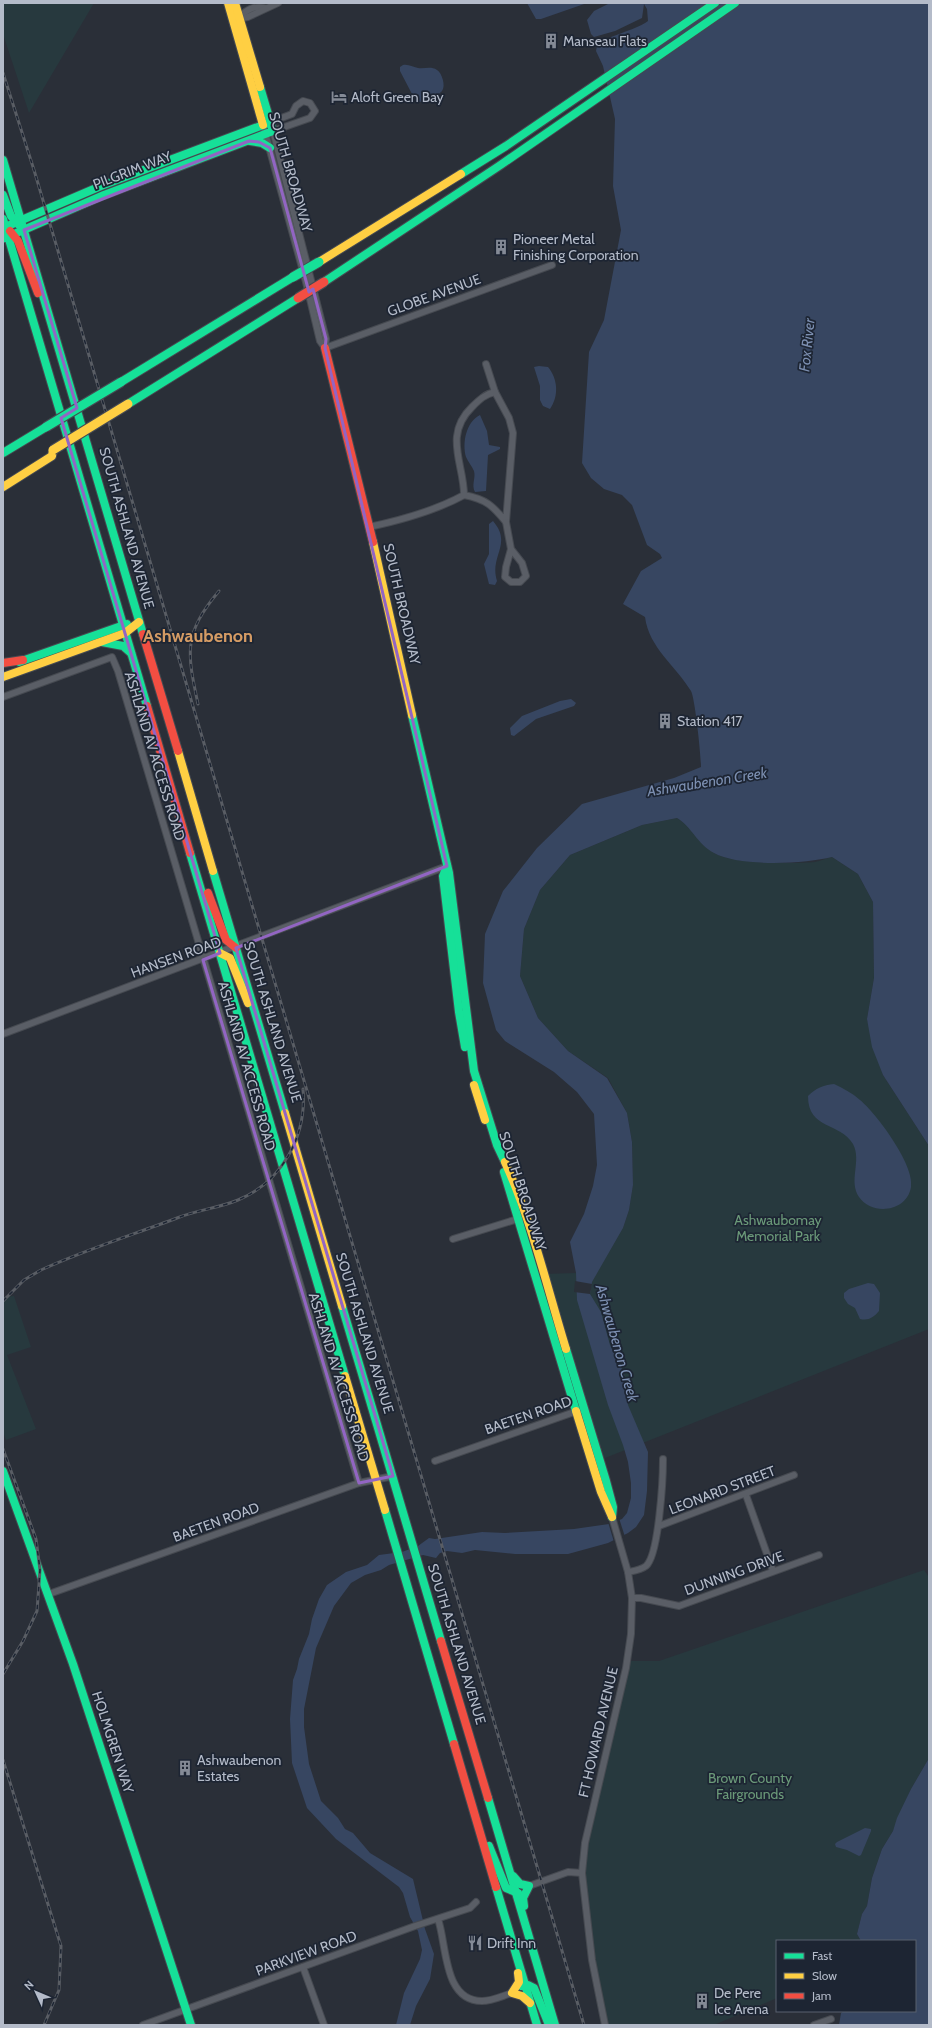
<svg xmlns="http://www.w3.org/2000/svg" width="932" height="2028" font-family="Cabin,sans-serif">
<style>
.green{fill:#27393e}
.water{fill:#374661}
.pier{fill:#2a2f38}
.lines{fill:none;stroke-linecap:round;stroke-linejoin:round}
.street-casing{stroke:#464a51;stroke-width:8}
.fast-casing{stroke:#464a51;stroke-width:10}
.slow-casing{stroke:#464a51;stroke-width:10}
.jam-casing{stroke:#464a51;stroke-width:10}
.street{stroke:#5a5e66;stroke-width:6}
.fast{stroke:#16e098;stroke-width:8}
.slow{stroke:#ffcf43;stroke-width:8}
.jam{stroke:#f24e42;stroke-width:8}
.rail-casing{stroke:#595d64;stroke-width:3}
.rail{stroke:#1d2533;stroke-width:1.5;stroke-dasharray:4.5;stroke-linecap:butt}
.fast-bridge-casing{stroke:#474b53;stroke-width:11;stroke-linecap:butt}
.slow-bridge-casing{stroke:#474b53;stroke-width:11;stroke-linecap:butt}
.jam-bridge-casing{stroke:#474b53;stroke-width:11;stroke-linecap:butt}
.fast-bridge{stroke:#16e098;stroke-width:9}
.slow-bridge{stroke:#ffcf43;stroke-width:9}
.jam-bridge{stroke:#f24e42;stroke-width:9}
.marked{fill:none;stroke:#9265c3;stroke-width:3;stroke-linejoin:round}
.labels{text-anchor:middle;stroke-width:3.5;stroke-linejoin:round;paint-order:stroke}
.poi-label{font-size:14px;fill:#b4bbc9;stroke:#1d2533;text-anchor:start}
.street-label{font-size:14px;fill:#b4bbc9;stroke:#1d2533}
.park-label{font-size:14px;fill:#6b9a79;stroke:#1d2533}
.water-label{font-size:15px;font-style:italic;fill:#7c8fb1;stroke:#1d2533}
.district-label{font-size:18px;font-weight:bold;fill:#d49b64;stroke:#1d2533}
</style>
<rect width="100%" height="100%" fill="#2a2f38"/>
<g class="green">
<path d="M3,3H94L29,113L3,34Z"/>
<path d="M677,818C692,827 698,844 714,853C732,864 792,864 815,862C820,861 827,858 832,857L858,874L873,902L874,978L867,1019L883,1075L929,1146V1329L600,1460L543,1274L576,1273L592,1281L623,1228L629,1210L633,1185L632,1142L627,1113L608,1078L568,1051L538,1018L520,976L524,929L540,890L570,855L642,825Z"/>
<path d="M14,1296L31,1347L7,1355L36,1429L6,1440L3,1432V1297Z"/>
<path d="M924,1570L929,1577V1758L911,1789L893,1831L882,1849L872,1878L867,1906L862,1914L857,1934L861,1941H777V1998L714,2025H605L600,2009L582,1873L585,1843L627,1661H659Z"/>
</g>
<g class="water">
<path d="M527,3H587L541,19H536Z"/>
<path d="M610,3H929V1146L883,1075L872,1047L867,1019L874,978L873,902L858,874L832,857C805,864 739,867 714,853C697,844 692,827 677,818L642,825L570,855L540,890L524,929L520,976L538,1018L568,1051L607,1078L627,1113L632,1142L633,1185L629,1210L623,1228L592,1282L590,1294L601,1312L610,1345L624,1373L628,1405L648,1452L647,1491L644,1515L636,1527L628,1533L608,1543L568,1554H515L475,1550L462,1553L447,1551L440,1553L436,1558L423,1555L389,1565L381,1570L365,1575L351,1583L334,1606L316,1648L304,1709V1727L309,1764L321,1801L338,1818L345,1829L353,1833L370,1853L413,1879L425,1929L434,1954L430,1979L416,2006L410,2025H396L404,1993L420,1959L422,1950L418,1931L410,1917L403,1893L399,1887L336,1839L307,1808L292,1763L290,1719L293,1680L297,1669L299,1659L309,1634L312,1619L319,1599L327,1585L346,1572L367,1565L379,1555L402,1552L418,1546L429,1538L435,1539L482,1532L505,1533L574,1529L609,1524L622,1519L627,1513L631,1498V1483L628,1462L623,1445L608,1405L577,1300L576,1273L570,1242L584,1214L593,1186L597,1165L594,1114L577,1092L554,1072L505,1041L496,1030L483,983L485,934L503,891L537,848L582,804L674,778L701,767C701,756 695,698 691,691C676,666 649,648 645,617L623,604L641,571L662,558L660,554L647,545L632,505L622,495L604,489L591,478L582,463L589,352L604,320L621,230L613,186L615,119L603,66L596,51L597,46C609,34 633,32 648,21L647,9L644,4L642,18L615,31L594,37L591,34L587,20L594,11Z"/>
<path d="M403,65C409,64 412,67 418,68C425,69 431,66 437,70C442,73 446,86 442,91C438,96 426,101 419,102L412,94L400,71V67Z"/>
<path d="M539,366L548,367C558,379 559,396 550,409L543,406L540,400V386L534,367Z"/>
<path d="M480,415L487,431L489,445L500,447V449L488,455L486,491L475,492C471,485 476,478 474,471C472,466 468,462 466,457C462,443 466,422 480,415Z"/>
<path d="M493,521C513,544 489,556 497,581L495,585L489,584L484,564L489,554V524Z"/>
<path d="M571,699L576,703L574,706L536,719L514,736L511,735L510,728L522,716L560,701Z"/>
<path d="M834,1084C843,1088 852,1093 860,1100C876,1113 915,1165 911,1187C907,1212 872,1216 859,1197C848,1181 862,1161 853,1144C840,1122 808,1130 808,1096C816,1088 823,1085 834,1084Z"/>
<path d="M868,1283L874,1284L880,1293L879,1311C874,1317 869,1321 860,1319L855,1308L848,1304L844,1298V1293L849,1289Z"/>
<path d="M929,1758V2025H839L841,2013L844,2011H915V1941H861L857,1934L862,1914L867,1906L872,1878L882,1849L893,1831L897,1818L911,1789Z"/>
<path d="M865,1828L871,1829V1831L861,1855L859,1856L847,1850L836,1847L835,1844L837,1842Z"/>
</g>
<g class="pier">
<path d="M575,1281L592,1284L590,1294L574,1292Z"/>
<path d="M619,1518L625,1537L614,1542L608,1522Z"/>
</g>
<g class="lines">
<defs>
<g id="street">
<path d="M239,17C247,10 254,5 265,8"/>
<path d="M236,19L248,17L278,3"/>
<path d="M271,122L292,114L296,106L303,101L310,103L315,111L310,118L273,131L326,339L325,348"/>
<path d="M263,125L306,282L320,341L325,348"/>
<path d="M325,348L552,265"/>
<path d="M486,364L495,392"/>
<path d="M495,392L509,418L513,433L506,522C493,506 486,499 464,495C464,464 443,435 472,407C479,400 485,394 495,392Z"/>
<path d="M506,522L511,549L522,563L526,576L520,582H511L505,577L506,567L511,549"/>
<path d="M369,527C402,520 435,511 464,495"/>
<path d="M3,697L112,657L118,671L359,1483"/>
<path d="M3,1034L447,866"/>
<path d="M453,1239L521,1218"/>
<path d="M435,1461L580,1410"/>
<path d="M746,1495L773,1571"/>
<path d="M612,1517L628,1572"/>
<path d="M659,1526L794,1475"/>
<path d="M49,1594L359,1483L393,1476"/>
<path d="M632,1598H641L679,1606L819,1555"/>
<path d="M529,1886L568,1872L582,1873"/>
<path d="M438,1919C447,1945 443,2001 482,2001C492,2001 502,1996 512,1993"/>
<path d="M303,1967L324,2025"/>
<path d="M143,2025L415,1926L470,1908L476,1902"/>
<path d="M605,2025L592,1960L582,1873L585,1843L626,1668L631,1634L632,1598L628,1572C633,1571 641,1570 646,1566C659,1555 663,1478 663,1459"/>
<path d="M814,2025L831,2019"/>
</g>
<g id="fast">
<path d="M250,141L262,143L270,148"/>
<path d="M3,160L143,634"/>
<path d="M461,174L506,146L715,3"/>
<path d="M3,195L11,216L19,225"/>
<path d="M3,219L147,706"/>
<path d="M3,228L101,186L271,122"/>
<path d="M5,238L104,195L273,131L260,87"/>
<path d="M324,282L499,166L735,3"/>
<path d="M121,382L293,277"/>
<path d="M128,404L298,298"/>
<path d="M3,453L46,427"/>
<path d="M102,642L123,646L131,653"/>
<path d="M19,662L127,624"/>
<path d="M412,715L449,873L474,1071L497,1145L505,1162"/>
<path d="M190,853L345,1376"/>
<path d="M447,866L443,876L459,1012L465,1047"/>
<path d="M213,871L285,1113"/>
<path d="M504,1172L576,1411"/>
<path d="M342,1306L441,1641"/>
<path d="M566,1349L606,1481L613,1507L612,1517"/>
<path d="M3,1471L73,1664L191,2025"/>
<path d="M385,1510L454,1744"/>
<path d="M488,1798L555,2025"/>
<path d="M489,1846L506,1888L518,1893"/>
<path d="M513,1876L520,1884L529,1886L523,1898L524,1906"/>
<path d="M496,1887L537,2025"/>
<path d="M522,1986L528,1985L534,1988L549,2025"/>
</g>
<g id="slow">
<path d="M228,3L263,125"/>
<path d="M235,3L260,87"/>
<path d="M319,262L461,174"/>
<path d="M3,487L52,456L53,450"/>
<path d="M373,542L412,715"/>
<path d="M3,677L125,633L139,622"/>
<path d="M178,751L213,871"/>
<path d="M220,953L230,958L248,1003"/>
<path d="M474,1085L485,1120"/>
<path d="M285,1113L342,1306"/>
<path d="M505,1162C532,1222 547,1287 566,1349"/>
<path d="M345,1376L385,1510"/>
<path d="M576,1411L601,1492L612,1517"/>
<path d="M518,1973L519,1982L512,1993L522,1996L530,2003"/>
</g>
<g id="jam">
<path d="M10,231L18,241L38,293"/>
<path d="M325,348L373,542"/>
<path d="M143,634L178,751"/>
<path d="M3,663L23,660"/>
<path d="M147,706L190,853"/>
<path d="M208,893L226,940L236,948"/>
<path d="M441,1641L488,1798"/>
<path d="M454,1744L496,1887"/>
</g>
</defs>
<use href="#street" class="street-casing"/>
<use href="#fast" class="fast-casing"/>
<use href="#slow" class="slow-casing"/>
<use href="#jam" class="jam-casing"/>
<use href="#street" class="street"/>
<use href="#fast" class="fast"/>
<use href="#slow" class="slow"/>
<use href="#jam" class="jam"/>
<defs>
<g id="rail">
<path d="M3,73L34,170L584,2025"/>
<path d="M198,704C187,652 183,634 219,591"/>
<path d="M3,1301L24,1280L41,1270C85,1250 132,1235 177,1218C197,1210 219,1208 238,1200C282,1182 307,1136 303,1089"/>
<path d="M3,1449L36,1539L40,1570L37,1611L23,1641L3,1674"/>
<path d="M3,1760L61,1946L59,1990L44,2025"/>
</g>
</defs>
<use href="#rail" class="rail-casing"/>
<use href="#rail" class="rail"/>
<defs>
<g id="fast-bridge">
<path d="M293,277L319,262"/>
<path d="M46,427L121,382"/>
</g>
<path id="slow-bridge" d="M53,450L128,404"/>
<path id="jam-bridge" d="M298,298L324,282"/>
</defs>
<use href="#fast-bridge" class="fast-bridge-casing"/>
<use href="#slow-bridge" class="slow-bridge-casing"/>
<use href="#jam-bridge" class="jam-bridge-casing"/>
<use href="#fast-bridge" class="fast-bridge"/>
<use href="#slow-bridge" class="slow-bridge"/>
<use href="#jam-bridge" class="jam-bridge"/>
</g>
<path class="marked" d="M249,141L259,142L270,148L309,292L313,289L326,339L325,348L447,866L236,948L393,1476L359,1483L203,960L220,953L61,418L77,408L24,230Z"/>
<defs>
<symbol id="building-bare" viewBox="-9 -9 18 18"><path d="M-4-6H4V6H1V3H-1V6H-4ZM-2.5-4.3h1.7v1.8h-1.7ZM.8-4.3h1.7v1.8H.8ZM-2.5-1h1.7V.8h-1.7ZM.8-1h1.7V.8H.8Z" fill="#848a96" stroke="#1d2533" stroke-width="2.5" paint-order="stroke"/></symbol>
<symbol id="hotel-bare" viewBox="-9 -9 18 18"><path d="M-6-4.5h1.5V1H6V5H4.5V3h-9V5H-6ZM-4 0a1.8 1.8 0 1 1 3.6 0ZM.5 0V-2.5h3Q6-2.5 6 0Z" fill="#848a96" stroke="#1d2533" stroke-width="2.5" paint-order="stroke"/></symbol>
<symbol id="restaurant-bare" viewBox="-9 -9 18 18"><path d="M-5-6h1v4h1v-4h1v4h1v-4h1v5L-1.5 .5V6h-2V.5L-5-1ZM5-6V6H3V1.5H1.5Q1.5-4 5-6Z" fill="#848a96" stroke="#1d2533" stroke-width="2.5" paint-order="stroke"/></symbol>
</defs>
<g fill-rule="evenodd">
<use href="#building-bare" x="540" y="30" width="22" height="22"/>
<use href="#hotel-bare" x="328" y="86" width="22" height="22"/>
<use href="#building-bare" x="490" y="236" width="22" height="22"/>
<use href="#building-bare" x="654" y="710" width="22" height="22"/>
<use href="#building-bare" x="174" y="1757" width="22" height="22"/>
<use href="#restaurant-bare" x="464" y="1932" width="22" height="22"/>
<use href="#building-bare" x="691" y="1990" width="22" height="22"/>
</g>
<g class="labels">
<g class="poi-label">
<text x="563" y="46">Manseau Flats</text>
<text x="351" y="102">Aloft Green Bay</text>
<text x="513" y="244">Pioneer Metal<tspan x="513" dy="16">Finishing Corporation</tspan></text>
<text x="677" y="726">Station 417</text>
<text x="197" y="1765">Ashwaubenon<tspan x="197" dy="16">Estates</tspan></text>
<text x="487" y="1948">Drift Inn</text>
<text x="714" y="1998">De Pere<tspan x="714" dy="16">Ice Arena</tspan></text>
</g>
<g class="street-label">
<text transform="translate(132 170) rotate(-21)" y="5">PILGRIM WAY</text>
<text transform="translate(291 172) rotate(74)" y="5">SOUTH BROADWAY</text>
<text transform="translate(434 295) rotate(-20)" y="5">GLOBE AVENUE</text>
<text transform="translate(127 528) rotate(74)" y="5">SOUTH ASHLAND AVENUE</text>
<text transform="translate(402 604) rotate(77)" y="5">SOUTH BROADWAY</text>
<text transform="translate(155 756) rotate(73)" y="5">ASHLAND AV ACCESS ROAD</text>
<text transform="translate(176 957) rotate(-20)" y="5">HANSEN ROAD</text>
<text transform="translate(273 1022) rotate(73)" y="5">SOUTH ASHLAND AVENUE</text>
<text transform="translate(247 1066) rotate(74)" y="5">ASHLAND AV ACCESS ROAD</text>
<text transform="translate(523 1191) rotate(72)" y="5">SOUTH BROADWAY</text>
<text transform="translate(365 1333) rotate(73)" y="5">SOUTH ASHLAND AVENUE</text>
<text transform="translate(339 1377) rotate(73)" y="5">ASHLAND AV ACCESS ROAD</text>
<text transform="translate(528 1415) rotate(-19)" y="5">BAETEN ROAD</text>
<text transform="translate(722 1490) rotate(-21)" y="5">LEONARD STREET</text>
<text transform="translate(216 1522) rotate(-20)" y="5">BAETEN ROAD</text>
<text transform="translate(734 1573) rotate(-20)" y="5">DUNNING DRIVE</text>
<text transform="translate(457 1644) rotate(73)" y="5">SOUTH ASHLAND AVENUE</text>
<text transform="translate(598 1732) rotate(-77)" y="5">FT HOWARD AVENUE</text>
<text transform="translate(113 1742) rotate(72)" y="5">HOLMGREN WAY</text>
<text transform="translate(306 1953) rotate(-20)" y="5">PARKVIEW ROAD</text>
</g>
<g class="park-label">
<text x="778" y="1225">Ashwaubomay<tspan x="778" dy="16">Memorial Park</tspan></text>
<text x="750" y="1783">Brown County<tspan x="750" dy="16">Fairgrounds</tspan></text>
</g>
<g class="water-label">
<text transform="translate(807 345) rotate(-84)" y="5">Fox River</text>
<text transform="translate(707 782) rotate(-9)" y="5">Ashwaubenon Creek</text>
<text transform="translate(617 1343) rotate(74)" y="5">Ashwaubenon Creek</text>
</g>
<g class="district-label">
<text x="198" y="642">Ashwaubenon</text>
</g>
</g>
<rect width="932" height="2028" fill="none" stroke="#b4bbc9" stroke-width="8"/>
<rect x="776" y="1940" width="140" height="72" fill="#1d2533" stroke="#59616f"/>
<rect x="784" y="1953" width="20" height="6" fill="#16e098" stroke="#59616f"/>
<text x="812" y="1960" font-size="12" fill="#b4bbc9">Fast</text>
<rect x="784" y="1973" width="20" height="6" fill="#ffcf43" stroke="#59616f"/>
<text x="812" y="1980" font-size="12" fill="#b4bbc9">Slow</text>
<rect x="784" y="1993" width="20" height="6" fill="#f24e42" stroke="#59616f"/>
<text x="812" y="2000" font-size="12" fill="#b4bbc9">Jam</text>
<g transform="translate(36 1992) rotate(314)" stroke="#1d2533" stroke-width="3" paint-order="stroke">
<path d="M0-3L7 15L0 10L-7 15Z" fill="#b4bbc9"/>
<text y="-6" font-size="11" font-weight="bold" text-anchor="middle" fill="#b4bbc9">N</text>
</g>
</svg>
